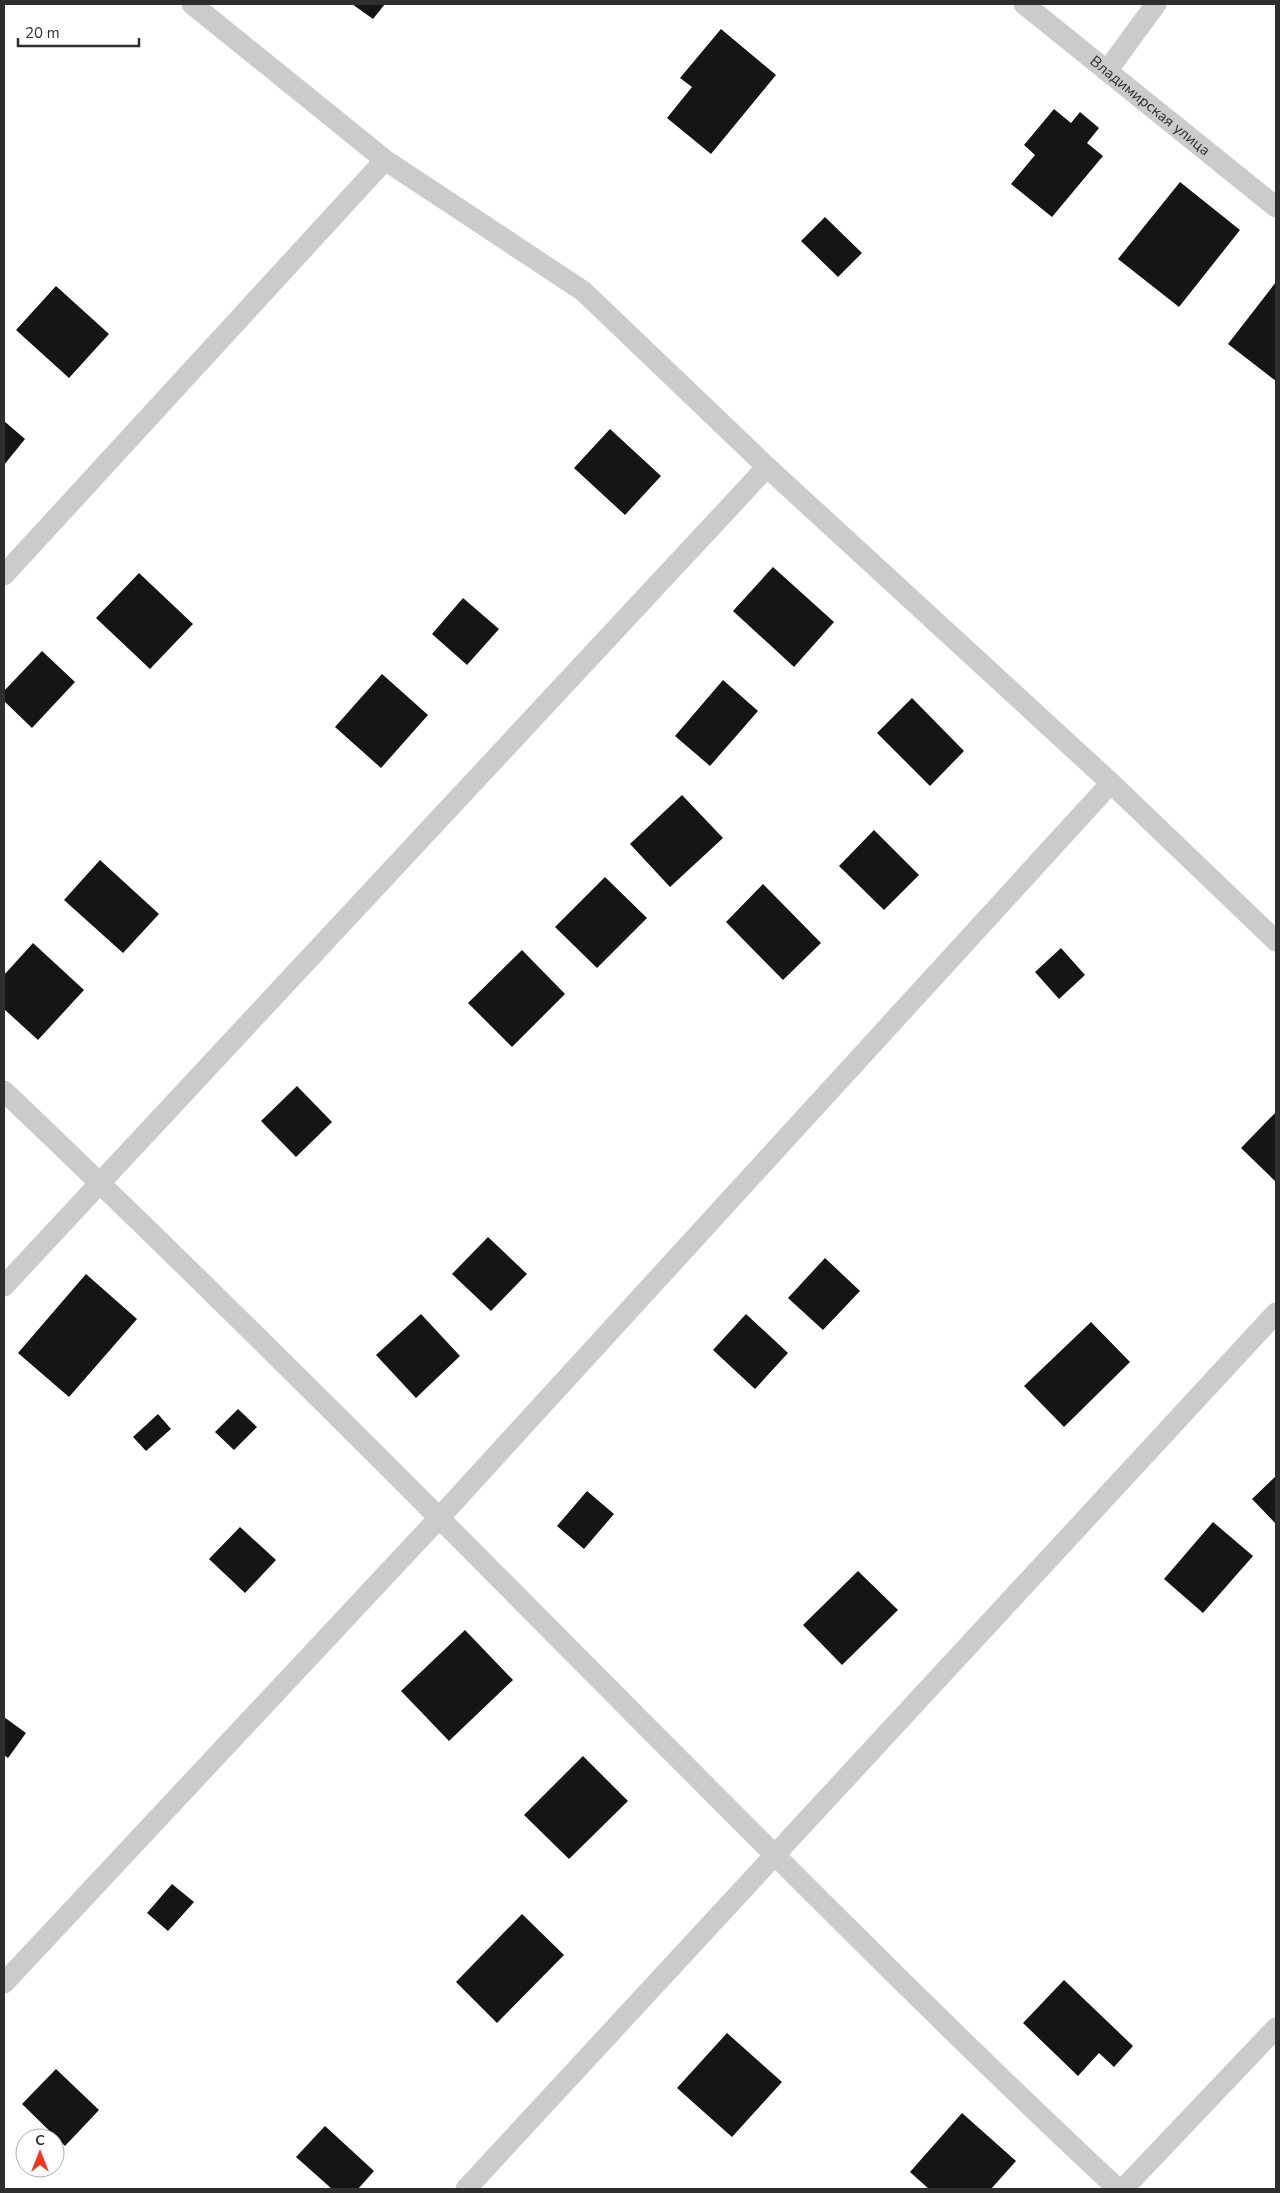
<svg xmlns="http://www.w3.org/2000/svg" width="1280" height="2193" font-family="'Nunito Sans',sans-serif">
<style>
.building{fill:#151515}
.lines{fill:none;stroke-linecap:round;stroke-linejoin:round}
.service{stroke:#cbcbcb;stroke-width:21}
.labels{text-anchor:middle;stroke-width:5;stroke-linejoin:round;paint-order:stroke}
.street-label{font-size:15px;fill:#2e2e2e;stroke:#fff}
</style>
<rect width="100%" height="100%" fill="#fff"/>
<g class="building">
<path d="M352,4H385L373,19Z"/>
<path d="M721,29L776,75L711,154L667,118L692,87L680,78Z"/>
<path d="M1054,109L1071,123L1080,112L1099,128L1087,143L1103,156L1052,217L1011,184L1035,155L1024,145Z"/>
<path d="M1180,182L1240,230L1179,307L1118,259Z"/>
<path d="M825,217L862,253L838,277L801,241Z"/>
<path d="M1276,282V381L1228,344Z"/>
<path d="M56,286L109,334L69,378L16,330Z"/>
<path d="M4,421L25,439L4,465Z"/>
<path d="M610,429L661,476L625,515L574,468Z"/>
<path d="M773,567L834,622L794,667L733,611Z"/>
<path d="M139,573L193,624L150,669L96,618Z"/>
<path d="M463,598L499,629L467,665L432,634Z"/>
<path d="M42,651L75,682L32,728L4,701V691Z"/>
<path d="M382,674L428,715L381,768L335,727Z"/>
<path d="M723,680L758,711L710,766L675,736Z"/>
<path d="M912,698L964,751L930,786L877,733Z"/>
<path d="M682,795L723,838L670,887L630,844Z"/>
<path d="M874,830L919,875L884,910L839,866Z"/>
<path d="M100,860L159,914L123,953L64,900Z"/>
<path d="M605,877L647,918L597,968L555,927Z"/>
<path d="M763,884L821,943L783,980L726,922Z"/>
<path d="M33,943L84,990L38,1040L4,1009V975Z"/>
<path d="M1061,948L1085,975L1059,999L1035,972Z"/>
<path d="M522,950L565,994L512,1047L468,1003Z"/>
<path d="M297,1086L332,1122L296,1157L261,1121Z"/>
<path d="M1276,1112V1182L1241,1148Z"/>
<path d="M488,1237L527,1274L491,1311L452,1274Z"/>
<path d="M825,1258L860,1291L823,1330L788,1298Z"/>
<path d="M86,1274L137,1319L69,1397L18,1353Z"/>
<path d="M421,1314L460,1356L416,1398L376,1355Z"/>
<path d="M746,1314L788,1353L755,1389L713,1350Z"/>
<path d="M1091,1322L1130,1362L1064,1427L1024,1386Z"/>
<path d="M238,1409L257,1427L234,1450L215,1432Z"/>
<path d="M158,1414L171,1429L146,1451L133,1437Z"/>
<path d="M1276,1476V1524L1252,1499Z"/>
<path d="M587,1491L614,1514L584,1549L557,1526Z"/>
<path d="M1213,1522L1253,1556L1203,1613L1164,1579Z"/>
<path d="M240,1527L276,1560L245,1593L209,1559Z"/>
<path d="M858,1571L898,1610L842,1665L803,1625Z"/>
<path d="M465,1630L513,1680L449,1741L401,1691Z"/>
<path d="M4,1717L26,1733L8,1758L4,1755Z"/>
<path d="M583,1756L628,1801L569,1859L524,1815Z"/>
<path d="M172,1884L194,1902L168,1931L147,1913Z"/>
<path d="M522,1914L564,1955L497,2023L456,1982Z"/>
<path d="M1064,1980L1133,2046L1114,2067L1099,2053L1078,2076L1023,2023Z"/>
<path d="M727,2033L782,2082L732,2137L677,2088Z"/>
<path d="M56,2069L99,2110L65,2146L22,2104Z"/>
<path d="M962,2113L1016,2161L991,2189H929L910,2172Z"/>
<path d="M325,2126L374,2171L358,2189H332L296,2157Z"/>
</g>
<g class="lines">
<g class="service">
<path d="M192,4L385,160L583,291L767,467"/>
<path id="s1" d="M1024,4L1276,207"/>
<path d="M1107,71L1156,4"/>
<path d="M4,575L385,160"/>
<path d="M4,1091C220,1297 431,1509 641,1721C799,1879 955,2037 1118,2189"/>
<path d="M4,1286L767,467L1111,783L1276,941"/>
<path d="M4,1983L439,1518L1111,783"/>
<path d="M466,2189L1276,1313"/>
<path d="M1123,2189L1276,2028"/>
</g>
</g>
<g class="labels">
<g class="street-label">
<text dy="5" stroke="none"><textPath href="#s1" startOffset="162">Владимирская улица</textPath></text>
</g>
</g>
<rect width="1280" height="2193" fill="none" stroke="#2e2e2e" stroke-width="10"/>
<g transform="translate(40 2153)"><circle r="24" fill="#ffffff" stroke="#ababab"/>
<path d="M0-4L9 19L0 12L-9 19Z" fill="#f33422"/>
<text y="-8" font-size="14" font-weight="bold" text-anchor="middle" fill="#2e2e2e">С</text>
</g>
<path d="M18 38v8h121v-8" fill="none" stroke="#2e2e2e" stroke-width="2.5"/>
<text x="25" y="38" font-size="15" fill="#2e2e2e" stroke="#ffffff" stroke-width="4" paint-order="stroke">20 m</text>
</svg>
